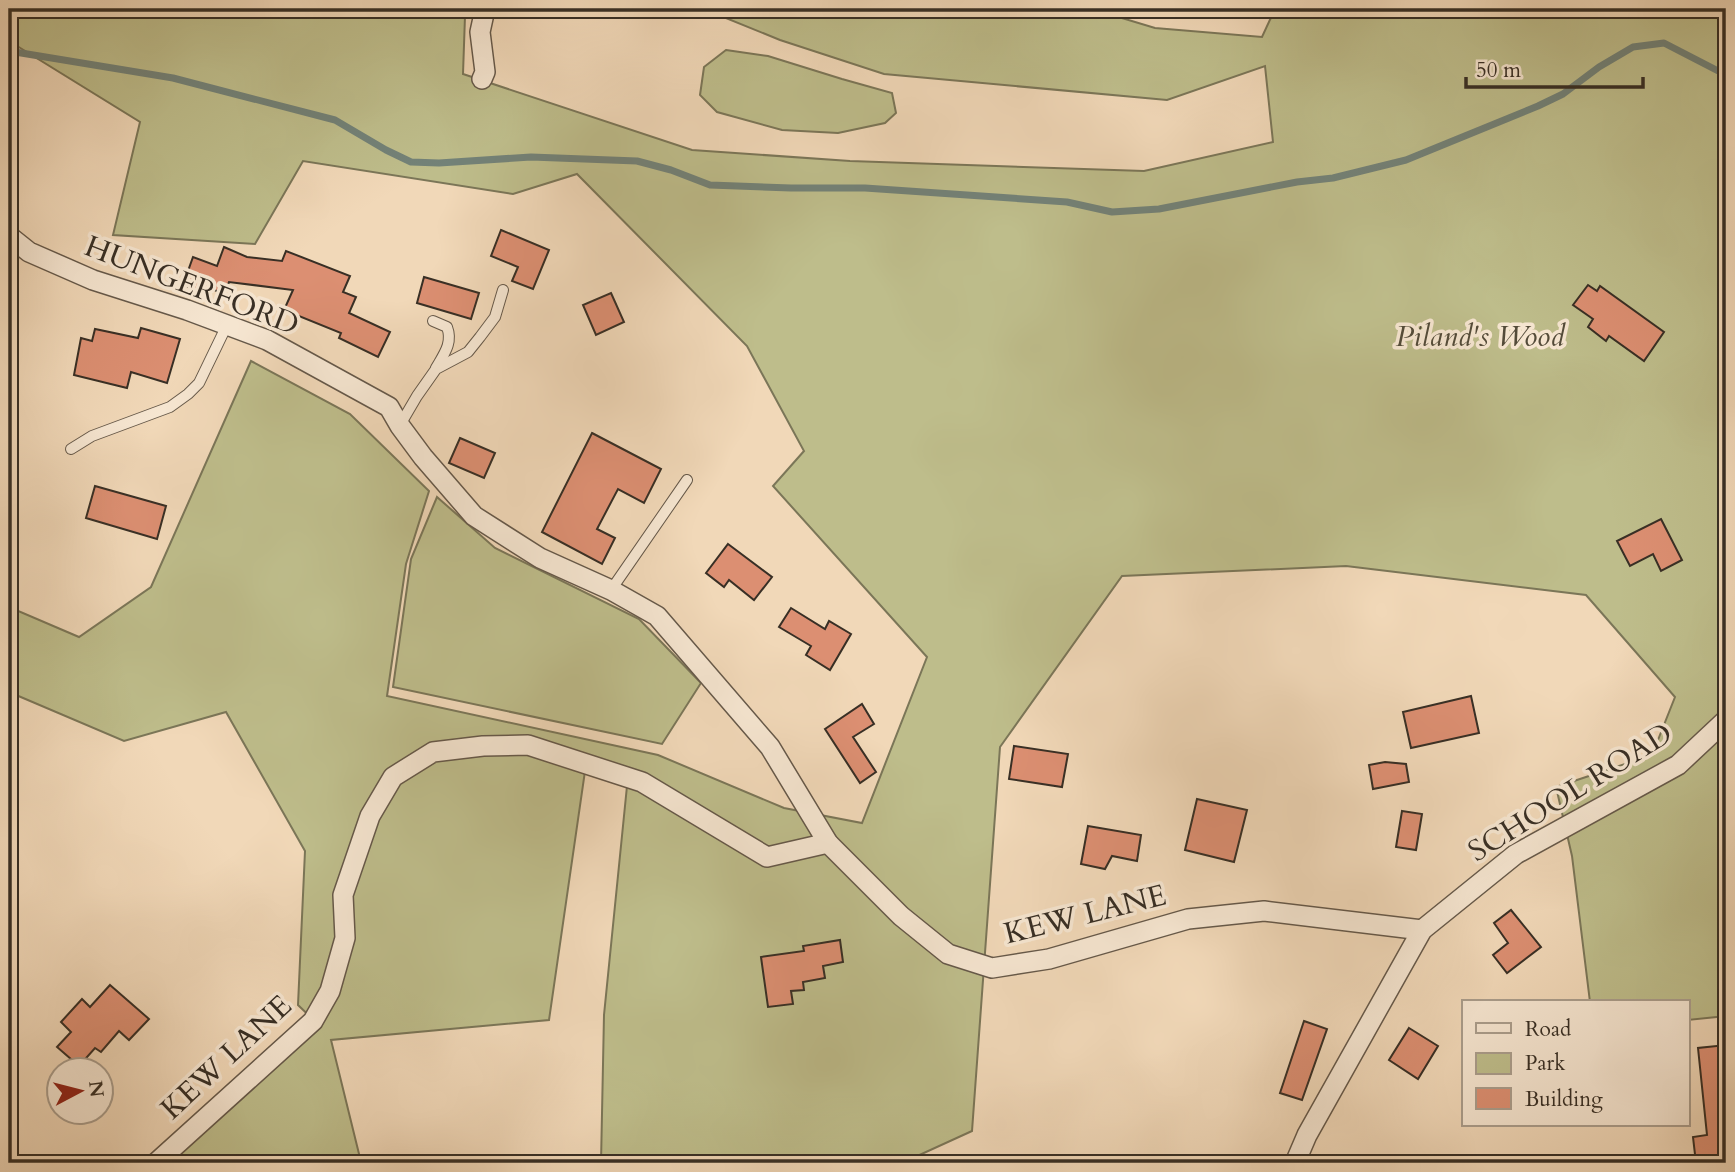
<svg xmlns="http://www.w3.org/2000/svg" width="1735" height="1172" font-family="Cardo,serif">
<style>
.green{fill:#bebd8b;stroke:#7b7658;stroke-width:2}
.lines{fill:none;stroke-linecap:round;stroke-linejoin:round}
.stream{stroke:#738278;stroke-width:7}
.building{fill:#dc8f72;stroke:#382f25;stroke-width:2}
.service-casing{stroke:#66594a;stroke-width:12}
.minor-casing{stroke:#66594a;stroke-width:22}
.service{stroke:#f6e6d1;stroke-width:10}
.minor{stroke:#f6e6d1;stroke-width:19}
.labels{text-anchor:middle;stroke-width:7;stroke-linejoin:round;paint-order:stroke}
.street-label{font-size:30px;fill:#382f25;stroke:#f6e6d1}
.park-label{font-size:30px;font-style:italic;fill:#534b39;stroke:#f6e6d1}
</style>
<rect width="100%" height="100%" fill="#f1d8b8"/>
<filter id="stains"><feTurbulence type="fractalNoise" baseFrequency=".00286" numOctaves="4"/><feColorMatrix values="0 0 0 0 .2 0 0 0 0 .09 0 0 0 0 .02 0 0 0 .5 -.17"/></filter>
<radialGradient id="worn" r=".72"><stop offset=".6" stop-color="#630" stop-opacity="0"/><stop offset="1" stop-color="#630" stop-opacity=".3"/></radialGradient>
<g class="green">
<path d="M9,9H451L465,16L463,74L692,150L850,161L1144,171L1273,142L1265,66L1167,100L884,74L780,40L711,12L713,9H1092L1155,28L1262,37L1275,9H1726V1016L1688,1020V1002H1590L1572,856L1556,787L1652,755L1675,697L1586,595L1346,566L1122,576L1000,747L972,1131L902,1163H601L604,1015L627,786L585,771L549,1020L331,1040L361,1162L357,1163H165L321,1027L298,1005L305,851L226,712L124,741L9,692V607L79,637L151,587L251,361L350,414L429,491L406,564L387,696L658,755L784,808L862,823L927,657L773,486L804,451L747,346L577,174L513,194L303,161L255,244L113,235L140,122L9,41Z"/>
<path d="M726,50L768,56L842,79L892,93L896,113L885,123L838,133L782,130L717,112L700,95L704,67Z"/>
<path d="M437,497L495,548L639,619L701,683L662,744L393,687L411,559Z"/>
</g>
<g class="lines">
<path class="stream" d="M9,51L173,78L335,120L386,150L411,162L439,163L531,157L637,161L671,170L710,185L791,188H865L1067,202L1112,212L1159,209L1297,182L1333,178L1406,160L1538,106L1563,94L1599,67L1633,47L1664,43L1726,75"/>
</g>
<g class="building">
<path d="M501,230L549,250L533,289L512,281L518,267L491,256Z"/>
<path d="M224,247L247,257L282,261L286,251L350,276L343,292L356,297L349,313L390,332L378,357L339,338L341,333L284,310L293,290L229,282L224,294L207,287L204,293L183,285L193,257L217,266Z"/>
<path d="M424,277L479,293L471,319L417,303Z"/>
<path d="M1588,285L1597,291L1600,286L1664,332L1644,361L1609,336L1606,341L1588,327L1593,319L1573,305Z"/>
<path d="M611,293L624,322L596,335L583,305Z"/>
<path d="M141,328L180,339L167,383L131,372L127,388L74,375L81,338L92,341L95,329L138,338Z"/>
<path d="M592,433L661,469L644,503L618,489L597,529L615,538L602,564L542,532Z"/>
<path d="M460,438L495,453L484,478L449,463Z"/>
<path d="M95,486L166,506L157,539L86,518Z"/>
<path d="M1661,519L1682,560L1661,571L1653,554L1630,566L1617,541Z"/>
<path d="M728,544L772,577L754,600L729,580L724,587L706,573Z"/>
<path d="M791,608L825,629L829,621L851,634L830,670L806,655L811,646L779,627Z"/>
<path d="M1471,696L1479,733L1411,748L1403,712Z"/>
<path d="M862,704L874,724L853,737L876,772L860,783L825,729Z"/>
<path d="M1014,746L1068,754L1062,787L1009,779Z"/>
<path d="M1385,762L1406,764L1409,782L1373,789L1369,765Z"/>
<path d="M1197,799L1247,810L1234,862L1185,850Z"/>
<path d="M1402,811L1422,814L1416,850L1396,847Z"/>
<path d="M1088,826L1141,835L1137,861L1112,856L1105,869L1081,864Z"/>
<path d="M1511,910L1541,947L1507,973L1493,955L1508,943L1494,923Z"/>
<path d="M840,940L843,962L823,966L825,978L803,982L804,990L791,991L793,1004L768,1007L761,957L804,951L803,946Z"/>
<path d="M110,985L149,1019L129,1040L119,1031L101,1052L95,1048L79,1066L57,1047L71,1032L61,1022L82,999L90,1007Z"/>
<path d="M1304,1021L1327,1029L1302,1100L1280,1093Z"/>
<path d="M1409,1028L1438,1046L1418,1079L1389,1060Z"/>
<path d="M1726,1045V1163H1696L1693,1137L1707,1135L1698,1048Z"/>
</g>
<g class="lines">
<defs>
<g id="service">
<path d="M433,321L447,327C453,343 444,354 436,368"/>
<path d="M400,425L417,396L436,369L468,352L480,337L495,317L503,290"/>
<path d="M71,449L92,436L170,407L188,394L199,383L227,325"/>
<path d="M611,590L687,480"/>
</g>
<g id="minor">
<path d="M482,79L485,72L480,32L485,9"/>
<path d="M9,236L29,252L93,280L187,310L267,340L389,407L400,426L423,457L474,516L540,558L611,590L657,616L770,747L828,843L901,916L948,954L992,968L1049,959L1188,919L1264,911L1422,930"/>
<path d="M156,1163L313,1021L330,991L345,938L343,895L370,816L393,777L433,752L483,746L528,745L642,782L767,857L828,843"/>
<path d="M1295,1163L1307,1135L1422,930L1516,854L1678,765L1726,720"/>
</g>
</defs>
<use href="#service" class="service-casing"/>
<use href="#minor" class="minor-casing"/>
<use href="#service" class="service"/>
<use href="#minor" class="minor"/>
</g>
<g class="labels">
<g class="street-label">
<text transform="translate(192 285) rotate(21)" y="10">HUNGERFORD</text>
<text transform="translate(1570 792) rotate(-32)" y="10">SCHOOL ROAD</text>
<text transform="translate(1085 914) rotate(-14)" y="10">KEW LANE</text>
<text transform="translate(226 1057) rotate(-43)" y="10">KEW LANE</text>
</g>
<g class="park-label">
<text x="1480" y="346">Piland's Wood</text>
</g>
</g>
<rect width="1735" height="1172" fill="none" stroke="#f1d8b8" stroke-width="35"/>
<rect x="10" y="10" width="1714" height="1151" fill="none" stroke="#382f25" stroke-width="3.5"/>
<rect x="18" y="18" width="1700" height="1137" fill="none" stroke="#382f25" stroke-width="2"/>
<rect x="1462" y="1000" width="228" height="126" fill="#f6e6d1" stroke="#aa9d8c" stroke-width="2"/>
<rect x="1476" y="1023" width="35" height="10" fill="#f6e6d1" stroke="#aa9d8c" stroke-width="2"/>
<text x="1525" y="1036" font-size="21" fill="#382f25">Road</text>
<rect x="1476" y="1053" width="35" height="21" fill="#bebd8b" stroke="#aa9d8c" stroke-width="2"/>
<text x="1525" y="1070" font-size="21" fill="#382f25">Park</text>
<rect x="1476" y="1088" width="35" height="21" fill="#dc8f72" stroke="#aa9d8c" stroke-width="2"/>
<text x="1525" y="1106" font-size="21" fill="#382f25">Building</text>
<g transform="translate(80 1091) rotate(83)"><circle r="33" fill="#f6e6d1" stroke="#aa9d8c" stroke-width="2"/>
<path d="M0-5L12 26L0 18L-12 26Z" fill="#8f2418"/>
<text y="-10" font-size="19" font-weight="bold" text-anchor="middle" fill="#382f25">N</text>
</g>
<path d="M1466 77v10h177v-10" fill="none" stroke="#382f25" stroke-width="3.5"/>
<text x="1476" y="77" font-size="21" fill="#382f25" stroke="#f6e6d1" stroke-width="5" paint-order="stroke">50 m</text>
<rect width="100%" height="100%" filter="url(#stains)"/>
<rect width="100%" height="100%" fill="url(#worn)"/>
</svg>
